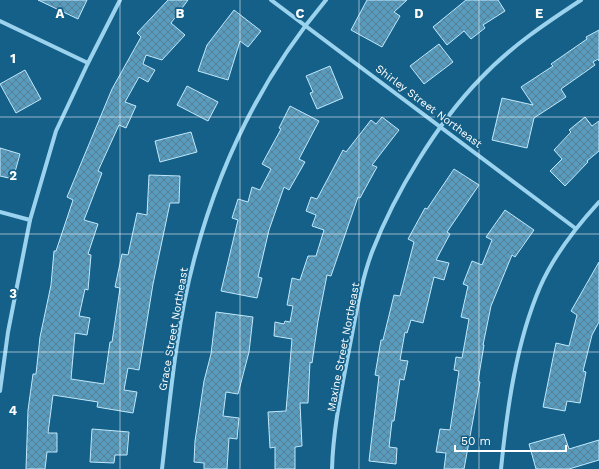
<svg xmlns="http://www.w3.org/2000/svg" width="599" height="469" font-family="'Work Sans',sans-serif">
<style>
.building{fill:url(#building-cross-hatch);stroke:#c1e8fb}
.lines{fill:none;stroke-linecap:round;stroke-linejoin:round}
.street{stroke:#9bd3ee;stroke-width:4}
.grid{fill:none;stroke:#fff;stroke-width:1;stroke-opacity:0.55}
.labels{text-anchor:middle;stroke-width:3.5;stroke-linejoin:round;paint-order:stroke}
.street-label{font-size:11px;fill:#fff;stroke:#156088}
.grid-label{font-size:13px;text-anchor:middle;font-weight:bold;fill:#fff;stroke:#156088;stroke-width:3.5;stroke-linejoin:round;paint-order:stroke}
</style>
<defs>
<pattern id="building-cross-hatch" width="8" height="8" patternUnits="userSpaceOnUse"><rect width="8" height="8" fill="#589bbc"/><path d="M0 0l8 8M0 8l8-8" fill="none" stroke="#547f95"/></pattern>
</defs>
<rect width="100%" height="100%" fill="#156088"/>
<g class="building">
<path d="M38,0H87L78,19Z"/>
<path d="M168,0H188L171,23L185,35L162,60L146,55L143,64L155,70L148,82L139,77L125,102L136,106L126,128L119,125L98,171L102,173L84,220L98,224L88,254L91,255L88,290L85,289L79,316L90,318L87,335L75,333L71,379L104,384L110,342H112L120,288L115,287L122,254L128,255L137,213L147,215L149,175L180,176L179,203H170L153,284L139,370L128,368L124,390L137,392L133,413L97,407L98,402L53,395L48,433H57V452H47L45,469H26L28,410L33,374H36L40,337L51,285L54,251H56L73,200L67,197L112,89L141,37L137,33Z"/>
<path d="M367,0H407L394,12L400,16L382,47L351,30Z"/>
<path d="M466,0H498L505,11L483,25L485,28L471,39L464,31L447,45L433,27Z"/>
<path d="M234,10L261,31L248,47L240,41L228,80L198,71L207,45Z"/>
<path d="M599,30V61L598,59L593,62L595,65L561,89L566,97L534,118L527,148L492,140L502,98L533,105L521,87L553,66L551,64L587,39L586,37Z"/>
<path d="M439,44L453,62L424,84L410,66Z"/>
<path d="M330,66L343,98L317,109L310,93L313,92L306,76Z"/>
<path d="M25,70L41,99L16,113L0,84Z"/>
<path d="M187,86L218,102L208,121L177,105Z"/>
<path d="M290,106L319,121L299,159L305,162L289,190L284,187L269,230L258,277L262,278L257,298L221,291L238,220L232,218L238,199L248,202L252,187L260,190L271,169L262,164L281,129L279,128Z"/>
<path d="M382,117L399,130L372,165L377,167L360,198L358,197L331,276L327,275L318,321L312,363L310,362L308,403H300L302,446L295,447V469H275V447L270,448L268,412L286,411L292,339L274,336L275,322L284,324L285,321L290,322L293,306L287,305L292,278L300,280L308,256H316L324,230L312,226L316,215L306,211L311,197L317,199L343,150L346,152L371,120L376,124Z"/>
<path d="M585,117L592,126L599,121V151L587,161L588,162L565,186L550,171L562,159L554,150L571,132L569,130Z"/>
<path d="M191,132L197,152L160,162L155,141Z"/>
<path d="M0,148L20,154L13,179L0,176Z"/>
<path d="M454,169L479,185L447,232L450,234L436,260L449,263L444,280L434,277L423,323L411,320L407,333L405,332L400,360L408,361L404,380L400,379L394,421H392L389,447L397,448L396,464L369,461L379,376L375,375L381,340H383L394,295L400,296L414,242L408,239L425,208L427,209Z"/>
<path d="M505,210L534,230L515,257L512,255L491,306L483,345H484L478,381L480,382L464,469H444L446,453L436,452L440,429L450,430L459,371L454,370L456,357L462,358L469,319L461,317L468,286L463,284L472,261L482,265L492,240L486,237Z"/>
<path d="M599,262V322L592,335L583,371L586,372L580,403L567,401L565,411L543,407L556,343L569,346L577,315L571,311Z"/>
<path d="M216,312L253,317L249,352L238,394L226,392L223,416L239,418L237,439L229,438L227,469H204V463L194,462L195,441L204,381L211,354Z"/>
<path d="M92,429L129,432L127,455H115L114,463L90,462Z"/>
<path d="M564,434L569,449L599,440V460L569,469H536L529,444Z"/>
</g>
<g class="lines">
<g class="street">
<path d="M271,0L575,228"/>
<path d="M0,21L88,63"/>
<path d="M0,212L30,220"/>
<path d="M0,391L8,332L30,220L56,131L88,63L120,0"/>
<path d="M162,469C170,400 176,327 194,260C219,165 263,75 326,0"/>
<path d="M332,469C333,431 341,392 348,355C355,321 360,284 372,252C395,193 437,123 481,78C510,47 546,23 581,0"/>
<path d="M501,469C507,409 516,343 540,287C554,255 576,227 599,202"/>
</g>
</g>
<path class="grid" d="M120,0V469M240,0V469M359,0V469M479,0V469M0,117H599M0,234H599M0,352H599"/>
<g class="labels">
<g class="street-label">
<text transform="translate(429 106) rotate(37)" y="4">Shirley Street Northeast</text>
<text transform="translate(173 329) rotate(-80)" y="4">Grace Street Northeast</text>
<text transform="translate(343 347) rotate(-79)" y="4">Maxine Street Northeast</text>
</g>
</g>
<g class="grid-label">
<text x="60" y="18">A</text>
<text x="180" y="18">B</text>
<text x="300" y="18">C</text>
<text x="419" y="18">D</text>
<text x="539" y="18">E</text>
<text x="13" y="63">1</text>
<text x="13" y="180">2</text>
<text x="13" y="298">3</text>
<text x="13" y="415">4</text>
</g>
<path d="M455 445v6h111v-6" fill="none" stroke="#ffffff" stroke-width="2"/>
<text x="461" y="445" font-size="12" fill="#ffffff" stroke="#156088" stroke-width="3" paint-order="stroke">50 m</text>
</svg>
